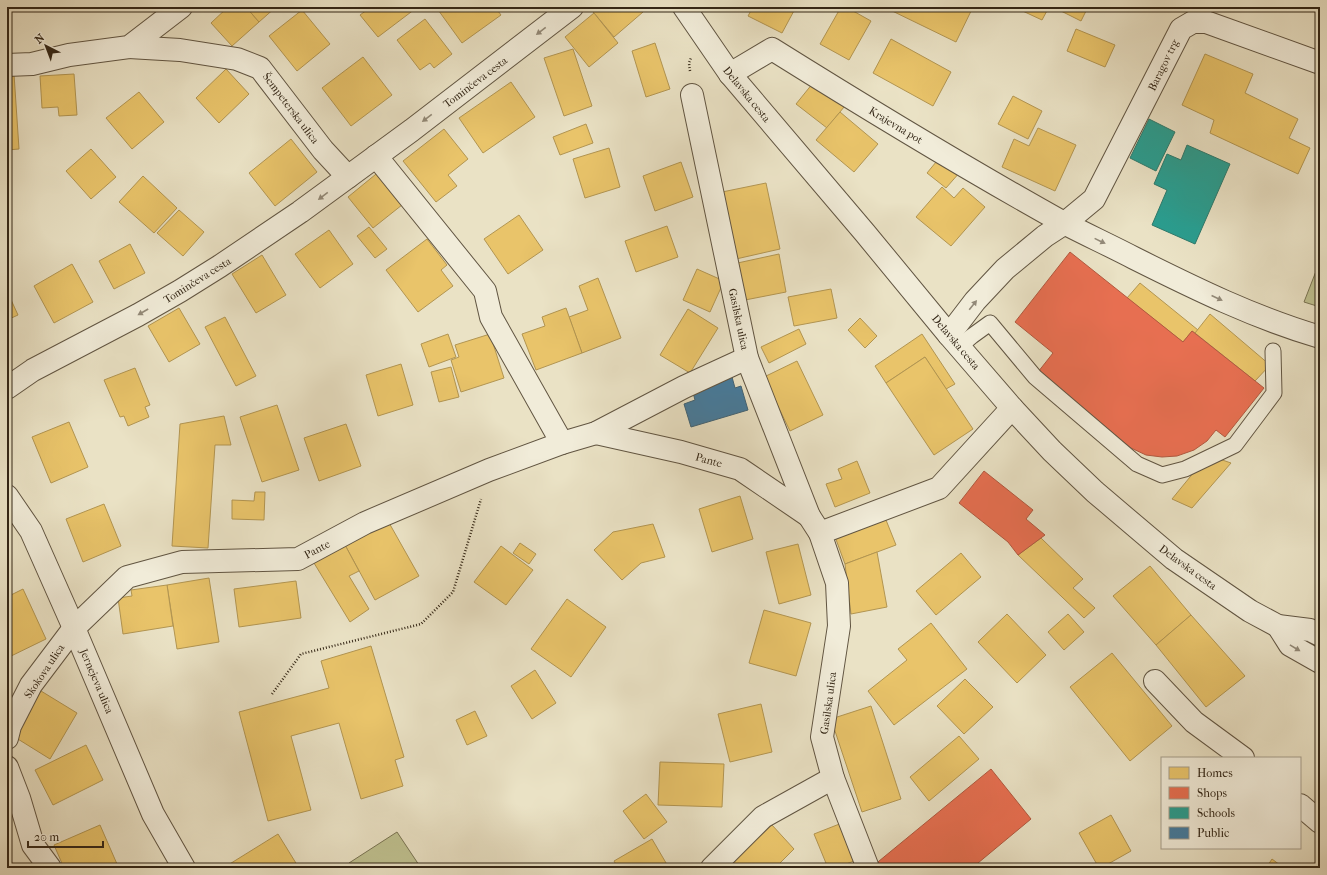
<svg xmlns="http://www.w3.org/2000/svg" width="1327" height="875" font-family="'IM FELL French Canon',serif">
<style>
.green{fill:#bfc190;stroke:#797453}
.homes{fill:#e9c46a;stroke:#b29551}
.shops{fill:#e76f51;stroke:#b1593f}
.schools{fill:#2a9d8f;stroke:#2d796b}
.public{fill:#457b9d;stroke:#406274}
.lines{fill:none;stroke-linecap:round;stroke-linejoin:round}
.service-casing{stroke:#615542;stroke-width:17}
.minor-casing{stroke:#615542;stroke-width:24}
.path{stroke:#332616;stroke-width:2.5;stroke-dasharray:1 2;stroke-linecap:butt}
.service{stroke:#f1ecd9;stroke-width:15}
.minor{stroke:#f1ecd9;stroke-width:22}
.oneway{fill:#928978}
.labels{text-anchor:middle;stroke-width:4;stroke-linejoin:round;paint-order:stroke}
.street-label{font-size:11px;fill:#332616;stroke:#f1ecd9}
</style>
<rect width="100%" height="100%" fill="#eae2c5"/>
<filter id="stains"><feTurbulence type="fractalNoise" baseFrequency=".005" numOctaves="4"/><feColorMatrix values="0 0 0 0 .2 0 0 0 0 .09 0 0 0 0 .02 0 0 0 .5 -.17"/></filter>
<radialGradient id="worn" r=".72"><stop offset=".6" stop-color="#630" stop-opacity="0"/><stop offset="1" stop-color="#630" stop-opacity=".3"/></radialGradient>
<g class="green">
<path d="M1320,261V307L1304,302Z"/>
<path d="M397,832L421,868H352L349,863Z"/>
</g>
<g class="homes">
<path d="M228,7H246L259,22L232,46L211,23Z"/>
<path d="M246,7H276L259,22Z"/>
<path d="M371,7H414L415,9L378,37L360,15Z"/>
<path d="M436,7H495L501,15L462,43Z"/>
<path d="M589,7H638L643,12L614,37Z"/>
<path d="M753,7H796L782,33L748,16Z"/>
<path d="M841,7H846L871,21L849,60L820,44Z"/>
<path d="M884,7H973L956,42Z"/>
<path d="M1014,7H1049L1042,20Z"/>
<path d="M1053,7H1088L1081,21Z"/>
<path d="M302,10L330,44L297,71L269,36Z"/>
<path d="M594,13L618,43L589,67L565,37Z"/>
<path d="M425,19L452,54L434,68L430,63L420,70L397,40Z"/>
<path d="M1076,29L1115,45L1105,67L1067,51Z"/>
<path d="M891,39L951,72L933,106L873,73Z"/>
<path d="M655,43L670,89L646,97L632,51Z"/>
<path d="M573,49L592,106L564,116L544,58Z"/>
<path d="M1205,54L1253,74L1245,93L1298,119L1289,138L1310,148L1298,174L1210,133L1214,120L1182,105Z"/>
<path d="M363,57L392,95L351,126L322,88Z"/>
<path d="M226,69L249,94L219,123L196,98Z"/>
<path d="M7,74H14L19,149L7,150Z"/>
<path d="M74,74L77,115L59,116L58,107L42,108L40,76Z"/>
<path d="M511,82L535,117L483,153L459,118Z"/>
<path d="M813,83L844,107L827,128L796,104Z"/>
<path d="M139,92L164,122L132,149L106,118Z"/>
<path d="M1013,96L1042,111L1028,139L998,124Z"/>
<path d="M840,112L878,144L854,172L816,140Z"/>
<path d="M586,124L593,143L560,155L553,137Z"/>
<path d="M1038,128L1076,145L1055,191L1002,167L1014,139L1029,146Z"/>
<path d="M444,129L468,159L448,175L457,186L436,202L403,161Z"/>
<path d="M291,139L317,172L275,206L249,173Z"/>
<path d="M609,148L620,187L585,198L573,159Z"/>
<path d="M91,149L116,177L91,199L66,171Z"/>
<path d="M941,156L960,172L946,188L927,173Z"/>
<path d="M681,162L693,197L655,211L643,176Z"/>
<path d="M381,170L407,201L373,228L348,197Z"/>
<path d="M143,176L177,208L154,233L119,202Z"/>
<path d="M766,183L780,249L736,259L722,192Z"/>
<path d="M942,187L954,198L963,188L985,207L951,246L916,217Z"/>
<path d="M179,210L204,232L183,256L157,233Z"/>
<path d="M519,215L543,250L508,274L484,239Z"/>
<path d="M667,226L678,257L636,272L625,241Z"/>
<path d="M369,227L387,249L375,258L357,236Z"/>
<path d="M329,230L353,264L320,288L295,254Z"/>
<path d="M427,239L447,265L441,270L453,286L418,312L386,270Z"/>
<path d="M130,244L145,273L114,289L99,261Z"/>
<path d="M779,254L786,292L740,301L733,264Z"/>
<path d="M262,255L286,295L256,313L232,274Z"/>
<path d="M72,264L93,302L54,323L34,286Z"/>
<path d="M697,269L724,281L710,312L683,300Z"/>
<path d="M598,278L621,338L582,353L569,317L588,310L579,286Z"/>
<path d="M1140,283L1198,330L1195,333L1192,331L1183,342L1127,298Z"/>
<path d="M831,289L837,318L794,326L788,297Z"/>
<path d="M7,291L18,315L7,320Z"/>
<path d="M179,308L200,344L169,362L148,326Z"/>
<path d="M566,308L582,353L536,370L522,334L545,326L542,317Z"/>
<path d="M688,309L718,328L690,373L660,355Z"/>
<path d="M1210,314L1270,365L1255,381L1195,333Z"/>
<path d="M225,317L256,376L236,386L205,327Z"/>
<path d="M860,318L877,336L865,348L848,330Z"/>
<path d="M799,329L806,344L769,363L761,347Z"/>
<path d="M448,334L456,357L429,367L421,344Z"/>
<path d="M490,334L504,378L461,392L451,360L459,357L455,345Z"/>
<path d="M922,334L955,384L946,389L925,357L886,383L875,366Z"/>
<path d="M925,357L973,429L934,455L886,383Z"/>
<path d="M797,361L823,415L790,431L764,377Z"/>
<path d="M401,364L413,405L378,416L366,375Z"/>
<path d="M451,367L459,397L439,402L431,372Z"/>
<path d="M135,368L150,405L145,407L149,417L128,426L124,416L120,417L104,380Z"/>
<path d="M277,405L299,470L262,482L240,417Z"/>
<path d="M224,416L231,445H215L208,548L172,546L180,424Z"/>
<path d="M69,422L88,467L51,483L32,437Z"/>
<path d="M346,424L361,466L319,481L304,438Z"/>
<path d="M1208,455L1231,463L1192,508L1172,499Z"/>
<path d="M857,461L870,493L835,507L826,484L842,479L838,469Z"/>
<path d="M255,492H265L264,520L232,519V500L254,501Z"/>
<path d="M740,496L753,539L712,552L699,509Z"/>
<path d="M104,504L121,546L83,562L66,519Z"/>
<path d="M884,515L896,545L845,564L834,534Z"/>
<path d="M388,521L419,576L375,600L345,545Z"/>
<path d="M653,524L665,557L641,563L622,580L594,550L613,532Z"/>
<path d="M1041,538L1083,579L1073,588L1095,608L1084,618L1018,555Z"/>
<path d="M520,543L536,554L529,564L513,553Z"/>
<path d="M798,544L811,595L779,604L766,552Z"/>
<path d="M345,545L359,571L349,576L369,609L350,622L314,563Z"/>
<path d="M501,546L533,570L506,605L474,582Z"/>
<path d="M877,552L887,607L851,614L845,564Z"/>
<path d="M961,553L981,577L936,615L916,591Z"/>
<path d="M1150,566L1191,615L1156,645L1113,596Z"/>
<path d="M209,578L219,642L177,649L167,585Z"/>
<path d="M296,581L301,618L239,627L234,589Z"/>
<path d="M167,585L173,626L123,634L118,598L132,596L131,590Z"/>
<path d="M23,589L46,639L7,658V597Z"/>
<path d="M567,599L606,627L571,677L531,649Z"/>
<path d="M764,610L811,623L796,676L749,663Z"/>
<path d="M1007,614L1046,655L1017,683L978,642Z"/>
<path d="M1068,614L1084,632L1064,650L1048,632Z"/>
<path d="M1191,615L1245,676L1206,707L1156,645Z"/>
<path d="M931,623L967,669L894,725L868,691L907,660L898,649Z"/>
<path d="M371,646L404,757L395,760L403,786L361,799L339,723L291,736L311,810L268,821L239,712L329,688L321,661Z"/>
<path d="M1112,653L1172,726L1130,761L1070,687Z"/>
<path d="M535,670L556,703L532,719L511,686Z"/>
<path d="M965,679L993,707L964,734L937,706Z"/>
<path d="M41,691L77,713L50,759L13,736Z"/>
<path d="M761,704L772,752L730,762L718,714Z"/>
<path d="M871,706L901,799L862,812L831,719Z"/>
<path d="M475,711L487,736L467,745L456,720Z"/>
<path d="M959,736L979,759L929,801L910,777Z"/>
<path d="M86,745L103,780L53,805L35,770Z"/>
<path d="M660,762L724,764L722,807L658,805Z"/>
<path d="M646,794L667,822L644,839L623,811Z"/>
<path d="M1111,815L1131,851L1101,868H1099L1079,833Z"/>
<path d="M842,823L856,860L837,868H828L814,834Z"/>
<path d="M100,825L117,864L109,868H64L54,845Z"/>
<path d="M772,825L794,849L775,868H726Z"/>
<path d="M278,834L299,868H230L228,865Z"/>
<path d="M652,839L669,868H618L614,861Z"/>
<path d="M7,859L11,868H7Z"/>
<path d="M1272,859L1284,868H1266Z"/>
</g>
<g class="shops">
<path d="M1070,252L1183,342L1192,331L1264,388L1225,437L1216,430L1207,441L1194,450L1177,456L1162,457L1146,455L1131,448L1038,372L1053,353L1015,322Z"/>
<path d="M984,471L1033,510L1026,519L1045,535L1018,555L1008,542L959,503Z"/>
<path d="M991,769L1031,819L972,868H874L873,866Z"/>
</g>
<g class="schools">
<path d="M1149,119L1175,132L1156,171L1130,158Z"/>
<path d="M1187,145L1230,164L1195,244L1152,225L1167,190L1154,184L1157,177L1167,154L1181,160Z"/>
</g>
<path class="public" d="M732,377L735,388L741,386L748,410L691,427L684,404L695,400L692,389Z"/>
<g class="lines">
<defs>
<path id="service" d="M959,347L972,336L990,323L1035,377L1137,464L1162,475L1185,469L1235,445L1274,393L1273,351"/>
<g id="minor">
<path d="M684,7L730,74L865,233L949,335L1012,408L1052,451L1095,492L1174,559L1250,611L1278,626L1310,630L1320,635"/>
<path d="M129,47L180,50L237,59L260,68L323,150L348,177"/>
<path d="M7,65L32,64L69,55L129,47L181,7"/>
<path d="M730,74L772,49C868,109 965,168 1064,223C1087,235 1111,246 1134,258C1194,288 1255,318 1320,337"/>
<path d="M692,95L747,358L809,516L820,533L837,583L839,626L822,737L833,778L868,868"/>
<path d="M376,156L485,291L491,317L562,443"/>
<path d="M949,335L975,301L1005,269L1045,236L1065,223L1094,199L1181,29L1193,22H1206L1320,63"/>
<path d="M7,388L33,370L138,315L180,291L220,266L300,212L412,130L572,7"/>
<path d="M596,433L681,452L740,469L809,516"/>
<path d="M7,496L31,531L74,628L153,814L184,868"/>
<path d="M820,533L939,488L1012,408"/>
<path d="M1278,626L1290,645L1320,662"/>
<path d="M1155,681L1194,722L1243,758"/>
<path d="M7,738L10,726L31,685L74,628L127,577L182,562L298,559L365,523L489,470L562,443L596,433L684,387L747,358"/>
<path d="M7,767L19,798L33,845L50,868"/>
<path d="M1300,805L1320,822"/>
<path d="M712,868L763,817L833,778"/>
</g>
</defs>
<use href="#service" class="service-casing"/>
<use href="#minor" class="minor-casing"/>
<g class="path">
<path d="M690,71L689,63L691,58"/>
<path d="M272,694L301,654L421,624L453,592L481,499"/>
</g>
<use href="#service" class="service"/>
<use href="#minor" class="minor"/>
</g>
<defs><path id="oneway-solid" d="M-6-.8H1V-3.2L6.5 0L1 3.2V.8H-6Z"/></defs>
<g class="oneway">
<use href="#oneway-solid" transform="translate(541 31) rotate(142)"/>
<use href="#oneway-solid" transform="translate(427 118) rotate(143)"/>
<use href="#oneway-solid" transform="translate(323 196) rotate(143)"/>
<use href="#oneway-solid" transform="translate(1100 241) rotate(26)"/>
<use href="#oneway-solid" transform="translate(1217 298) rotate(25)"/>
<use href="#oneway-solid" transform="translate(973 305) rotate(-51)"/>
<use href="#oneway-solid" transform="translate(143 312) rotate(150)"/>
<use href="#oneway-solid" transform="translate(1295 648) rotate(31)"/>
</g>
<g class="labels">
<g class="street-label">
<text transform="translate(1163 65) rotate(-64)" y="4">Baragov trg</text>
<text transform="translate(475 82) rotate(-37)" y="4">Tominčeva cesta</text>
<text transform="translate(747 94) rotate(51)" y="4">Delavska cesta</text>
<text transform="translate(291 108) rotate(53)" y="4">Šempeterska ulica</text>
<text transform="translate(896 125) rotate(31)" y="4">Krajevna pot</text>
<text transform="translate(197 280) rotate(-32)" y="4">Tominčeva cesta</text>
<text transform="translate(739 319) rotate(78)" y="4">Gasilska ulica</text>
<text transform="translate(956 342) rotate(50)" y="4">Delavska cesta</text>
<text transform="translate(709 460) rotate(16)" y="4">Pante</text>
<text transform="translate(317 549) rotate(-28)" y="4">Pante</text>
<text transform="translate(1188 567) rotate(36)" y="4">Delavska cesta</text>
<text transform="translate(44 671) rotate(-56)" y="4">Skokova ulica</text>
<text transform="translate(97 681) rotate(67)" y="4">Jernejeva ulica</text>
<text transform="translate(828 703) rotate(-82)" y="4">Gasilska ulica</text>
</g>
</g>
<rect width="1327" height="875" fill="none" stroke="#eae2c5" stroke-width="24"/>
<rect x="8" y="8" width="1311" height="859" fill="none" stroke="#332616" stroke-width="2"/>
<rect x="12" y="12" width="1303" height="851" fill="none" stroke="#332616"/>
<rect x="1161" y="757" width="140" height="92" fill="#f1ecd9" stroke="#a59d8b"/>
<rect x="1169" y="767" width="20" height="12" fill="#e9c46a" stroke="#a59d8b"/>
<text x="1197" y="777" font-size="12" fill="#332616">Homes</text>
<rect x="1169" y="787" width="20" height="12" fill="#e76f51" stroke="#a59d8b"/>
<text x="1197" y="797" font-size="12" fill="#332616">Shops</text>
<rect x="1169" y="807" width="20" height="12" fill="#2a9d8f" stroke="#a59d8b"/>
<text x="1197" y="817" font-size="12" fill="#332616">Schools</text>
<rect x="1169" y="827" width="20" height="12" fill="#457b9d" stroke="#a59d8b"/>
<text x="1197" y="837" font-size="12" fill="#332616">Public</text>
<g transform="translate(46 46) rotate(318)" stroke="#f1ecd9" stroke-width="3" paint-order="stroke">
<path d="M0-3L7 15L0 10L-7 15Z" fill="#332616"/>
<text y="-6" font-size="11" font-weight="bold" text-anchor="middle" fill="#332616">N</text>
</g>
<path d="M28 841v6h75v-6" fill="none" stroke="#332616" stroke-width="2"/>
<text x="34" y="841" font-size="12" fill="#332616" stroke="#f1ecd9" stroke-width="3" paint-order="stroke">20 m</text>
<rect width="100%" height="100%" filter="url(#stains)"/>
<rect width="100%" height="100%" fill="url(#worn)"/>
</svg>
